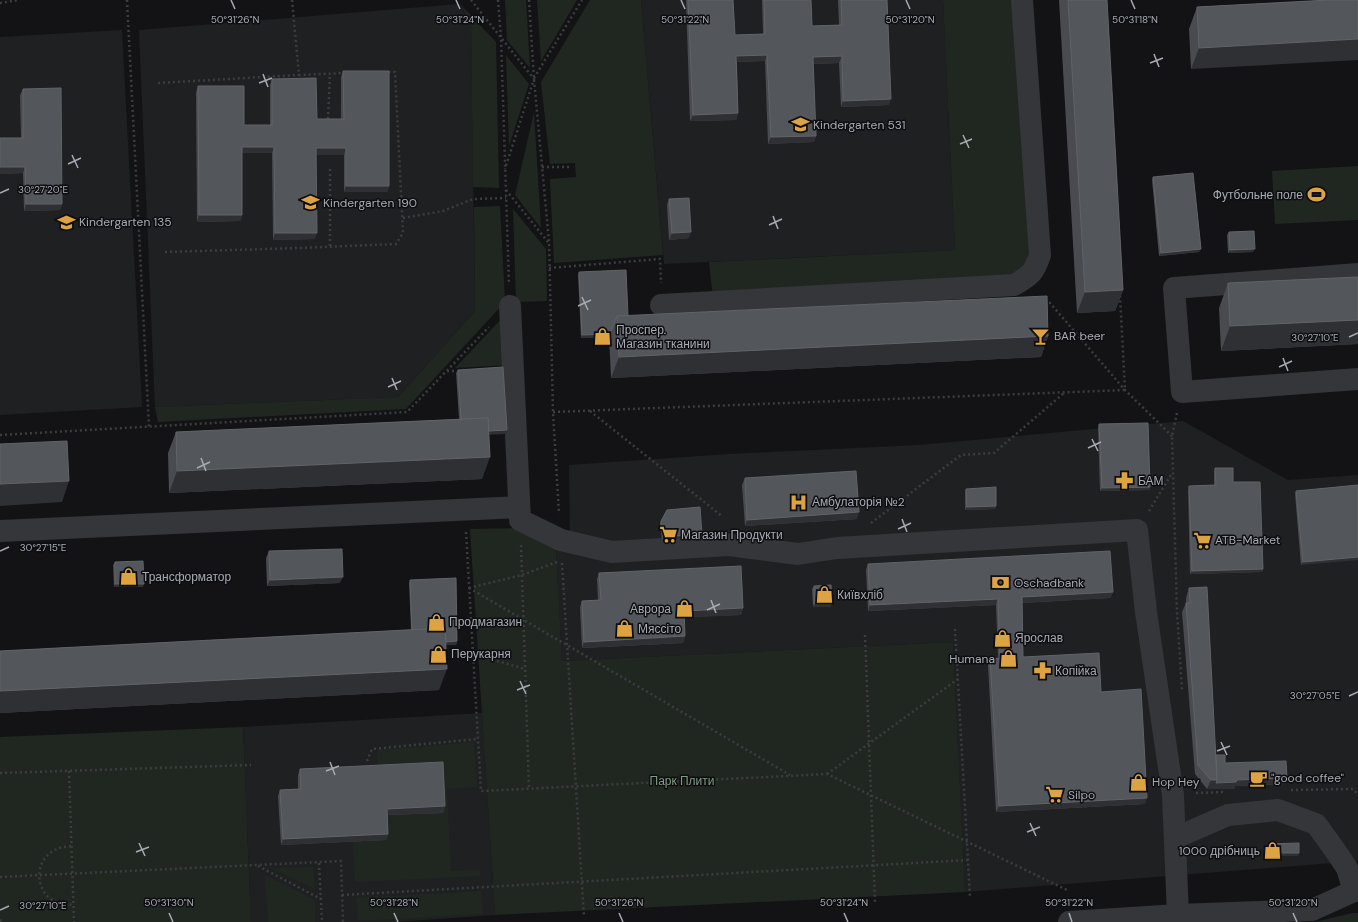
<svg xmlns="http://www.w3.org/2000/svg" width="1358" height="922" font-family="'DM Sans',sans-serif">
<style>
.built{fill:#1f2022}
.green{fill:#202721}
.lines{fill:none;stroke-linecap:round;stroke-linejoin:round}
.path{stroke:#3b3d40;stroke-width:2.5;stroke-dasharray:2 3;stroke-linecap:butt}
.minor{stroke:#353639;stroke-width:22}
.wall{fill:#494b50}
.shaded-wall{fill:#2f3034}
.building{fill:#53565a;stroke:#606368}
.ticks{fill:none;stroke:#a6abb4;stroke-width:1.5}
.labels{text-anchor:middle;stroke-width:3;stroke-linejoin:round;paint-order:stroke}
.poi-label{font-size:12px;fill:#a6abb4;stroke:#0e0e10;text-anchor:start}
.park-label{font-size:12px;fill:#7f9d80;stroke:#0e0e10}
.ticks-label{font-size:10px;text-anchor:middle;fill:#a6abb4;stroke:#0e0e10;stroke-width:3;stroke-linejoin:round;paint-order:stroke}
</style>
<rect width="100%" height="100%" fill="#131315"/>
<g class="built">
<path d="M641,0H943L955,250L664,264Z"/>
<path d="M459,4L471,25L475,311L398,397L155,407L139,30Z"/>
<path d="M122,30L142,407L0,415V37Z"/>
<path d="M1183,421L1288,480L1358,475V861L965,892L953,642L562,661L556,547L570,546L569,465L729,454L918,445Z"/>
<path d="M482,713L495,915L396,922H251L243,727Z"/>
</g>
<g class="green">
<path d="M505,0H526L530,68L507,40Z"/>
<path d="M537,0H577L541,61Z"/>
<path d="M590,0H641L663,255L554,263L550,179L576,177L575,163L550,164L541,82Z"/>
<path d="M943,0H1016L1032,260L1007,282L713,298L709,262L955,250Z"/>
<path d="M460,4L496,42L499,188L473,187L471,25Z"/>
<path d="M506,55L529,84L509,146Z"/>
<path d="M534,112L541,228L515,195Z"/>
<path d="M1358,166V220L1275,224L1272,171Z"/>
<path d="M500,206L505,302L406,409L158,422L155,407L398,397L475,311L474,207Z"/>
<path d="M513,209L546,249L547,301L516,302Z"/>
<path d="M508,312L509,365L455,368Z"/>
<path d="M516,528L556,547L562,661L953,642L965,892L495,915L470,529Z"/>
<path d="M243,727L251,922H0V737Z"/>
<path d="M474,742L477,787L447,789L451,871L480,870L481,876L355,882L353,841L386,840L385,815L443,812L377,771L378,750Z"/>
<path d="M313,867L315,889L270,868Z"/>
<path d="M265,875L315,900V922H268Z"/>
<path d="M481,891L483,914L358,921L356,898Z"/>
<path d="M1352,913H1358V922H1315Z"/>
</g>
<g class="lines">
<g class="path">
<path d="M127,0L149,427"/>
<path d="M292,0L299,75L345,73"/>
<path d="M471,0L534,79L505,169"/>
<path d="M498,0L501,38L509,285"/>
<path d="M529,0L534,79L549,242L553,412L559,514"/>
<path d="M0,3L19,0"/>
<path d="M534,78L582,0"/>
<path d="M158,83L299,75"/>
<path d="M328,119L330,74"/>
<path d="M542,167H570"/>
<path d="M330,169V247"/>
<path d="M506,190L548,242"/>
<path d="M403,218L443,211L473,199L506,198"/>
<path d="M165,252L299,248L396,244L403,233L395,72H386"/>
<path d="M549,268L660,259L661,283"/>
<path d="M1044,303H1050L1125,390L1172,436"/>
<path d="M447,371H460"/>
<path d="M590,411L723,517"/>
<path d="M553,412L1125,390L1120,296"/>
<path d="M1177,413L1172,436L1177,612L1182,690"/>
<path d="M0,435L407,412L489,327"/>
<path d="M1149,511L1172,473"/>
<path d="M871,523L961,455L994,453L1064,393"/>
<path d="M466,532L481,791L827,774L1069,891"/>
<path d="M521,545L529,788"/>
<path d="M562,563L584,917"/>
<path d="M469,588L790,775"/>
<path d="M469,588L522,575L557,562"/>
<path d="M955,629L970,897"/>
<path d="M865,635L875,902"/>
<path d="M473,654L525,669"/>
<path d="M367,761L372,749L478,739"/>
<path d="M69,771L74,922"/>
<path d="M0,773L251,765"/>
<path d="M827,774L958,679"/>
<path d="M1291,790L1353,789L1358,795"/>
<path d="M1196,793L1224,792"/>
<path d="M71,846C65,847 59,847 53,851C35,861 35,889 52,900C59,904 66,904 73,905"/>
<path d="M319,863L322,922"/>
<path d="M258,866L321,899"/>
<path d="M0,877L341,861L343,922"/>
<path d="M342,895L968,860"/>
<path d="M0,920L3,922"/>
</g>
<g class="minor">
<path d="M1358,274L1174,288L1182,392L1358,379"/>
<path d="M661,305L1014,285C1030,276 1034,273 1040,255L1022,0"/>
<path d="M510,306L520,520L561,540L612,552L729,545L798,554L837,548L1137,530L1146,612L1173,795L1178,915"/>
<path d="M0,531L519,507"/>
<path d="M1175,838L1228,815L1278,810L1316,824L1332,846L1347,868L1354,891"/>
<path d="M1069,922L1178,915L1312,910L1354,891H1358"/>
</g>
</g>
<g class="wall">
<path d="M686,0H733L735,35L763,34L762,0H811L812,26L839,25L838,0H887L889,105L841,107L839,63L813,64L816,136L814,142L768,144L765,61L737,62L738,113L736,120L690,121Z"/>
<path d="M1059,0H1107L1123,290L1115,311L1077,313Z"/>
<path d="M1329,0L1191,69L1189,29L1197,7Z"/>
<path d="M343,71L389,186L387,192H344V155H316L315,239L273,240L272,153H242V215L240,221L197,222L196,93L198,86L244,125H270V85L272,79L317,119H341V77Z"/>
<path d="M23,89L62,204L60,210L24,211L23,173L0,174V138H21L20,95Z"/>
<path d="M1153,177L1199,252L1159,256L1152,180Z"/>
<path d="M669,199L689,238L669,240L667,205Z"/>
<path d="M1229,232L1253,252L1228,253L1227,235Z"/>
<path d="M579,272L628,316L1048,336L1041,357L611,378L609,337L581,338L578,275Z"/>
<path d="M1358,277V344L1221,351L1219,308L1228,283Z"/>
<path d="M458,370L506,434H489L482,479L169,493L168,453L176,432L459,419L456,373Z"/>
<path d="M1099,424L1150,487L1149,490L1100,491L1098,428Z"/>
<path d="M1215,468L1233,482L1263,569L1262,572L1190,574L1188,490L1189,486L1214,485V471Z"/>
<path d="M745,478L857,519L745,526L742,485Z"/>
<path d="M1358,485L1301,565L1295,494L1296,491Z"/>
<path d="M966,489L996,506L995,509L965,510V492Z"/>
<path d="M661,521L702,534L701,537L662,541L660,524Z"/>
<path d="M269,551L340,583L267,586L266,558Z"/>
<path d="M115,562L143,587H114L113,565Z"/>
<path d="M868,564L1113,592L1110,598L1022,603L1023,657L1101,692L1145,804L996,812L988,665L990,659L998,658L996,605L868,611L866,570Z"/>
<path d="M599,573L743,608L741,615L684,617L685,636L683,643L582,648L580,607L582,601L598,600L597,579Z"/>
<path d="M410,580L457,641L456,645H446L439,690L0,713V651L411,630L409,583Z"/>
<path d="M814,586L832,604L830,607H813L812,589Z"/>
<path d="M1189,588L1216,755L1225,763L1287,778L1285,784L1235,786L1234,789H1207L1195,774L1182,612L1186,603V598Z"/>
<path d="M300,769L445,806L443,813L388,815V834L386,840L281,845L278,796L280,790L298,789V775Z"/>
<path d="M1268,844L1298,856H1267L1266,847Z"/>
</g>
<g class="shaded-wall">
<path d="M1358,39V60L1191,69L1199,48Z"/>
<path d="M767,55L765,61L734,62L736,56Z"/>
<path d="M842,56L839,63L811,64L813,57Z"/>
<path d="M891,99L889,105L841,107L843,101Z"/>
<path d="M738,113L736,120L690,121L693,115Z"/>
<path d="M816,136L814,142L768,144L771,137Z"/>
<path d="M242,147H274L272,153H240Z"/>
<path d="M316,148H346L344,155H314Z"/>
<path d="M0,167H25L23,173L0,174Z"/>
<path d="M346,186H389L387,192H344Z"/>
<path d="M26,204H62L60,210L24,211Z"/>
<path d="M199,215H242L240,221L197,222Z"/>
<path d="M691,232L689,238L669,240L672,233Z"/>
<path d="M275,233H317L315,239L273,240Z"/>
<path d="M1201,249L1199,252L1159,256L1161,253Z"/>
<path d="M1255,249L1253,252L1228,253L1230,250Z"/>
<path d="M1123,290L1115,311L1077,313L1085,292Z"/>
<path d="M1358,320V344L1221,351L1230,326Z"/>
<path d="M610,334L609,337L581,338L582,335Z"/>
<path d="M1048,336L1041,357L611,378L619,357Z"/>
<path d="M507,430L506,434L460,436L462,433Z"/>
<path d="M490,457L482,479L169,493L177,471Z"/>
<path d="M69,481L62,502L0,506V484Z"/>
<path d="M1150,487L1149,490L1100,491L1102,488Z"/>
<path d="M996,506L995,509L965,510L967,507Z"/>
<path d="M859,512L857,519L745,526L747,520Z"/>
<path d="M702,534L701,537L662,541L663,537Z"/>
<path d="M1358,557V560L1301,565L1303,562Z"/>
<path d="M1263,569L1262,572L1190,574L1192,571Z"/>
<path d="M343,577L340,583L267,586L270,580Z"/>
<path d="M115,584H144L143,587H114Z"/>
<path d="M1113,592L1110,598L1019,603L1022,597Z"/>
<path d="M998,599L996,605L868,611L870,605Z"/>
<path d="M814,604H832L830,607H813Z"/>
<path d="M743,608L741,615L682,618L684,611Z"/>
<path d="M685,636L683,643L582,648L584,642Z"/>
<path d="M457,641L456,645L411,646L412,643Z"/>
<path d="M447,669L439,690L0,713V691Z"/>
<path d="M1287,778L1285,784L1235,786L1234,789H1207L1211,780Z"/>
<path d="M1147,798L1145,804L996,812L999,806Z"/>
<path d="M445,806L443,813L385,815L387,809Z"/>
<path d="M388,834L386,840L281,845L283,839Z"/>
<path d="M1268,853H1299L1298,856H1267Z"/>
</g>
<g class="building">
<path d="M688,0H733L735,35L765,34L764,0H811L812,26L842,25L841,0H887L891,99L843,101L842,56L813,57L816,136L771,137L767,55L736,56L738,113L693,115Z"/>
<path d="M1068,0H1107L1123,290L1085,292Z"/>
<path d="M1329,0H1358V39L1199,48L1197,7Z"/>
<path d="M343,71H389V186H346V148H316L317,233H275L274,147H242V215H199L198,86H244V125H272V79L316,78L317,119H344Z"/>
<path d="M61,88L62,204H26L25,167H0V138H23V89Z"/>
<path d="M1193,173L1201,249L1161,253L1153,177Z"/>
<path d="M689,198L691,232L672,233L669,199Z"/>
<path d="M1254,231L1255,249L1230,250L1229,232Z"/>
<path d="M626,270L628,316H617L610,334L582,335L579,272Z"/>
<path d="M1358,277V320L1230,326L1228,283Z"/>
<path d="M1047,296L1048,336L619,357L617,316Z"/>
<path d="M503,367L507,430L489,431L488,418L461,419L458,370Z"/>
<path d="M488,418L490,457L177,471L176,432Z"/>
<path d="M1148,423L1150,487L1102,488L1099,424Z"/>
<path d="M67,441L69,481L0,484V444Z"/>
<path d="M1215,468H1233V482H1260L1263,569L1192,571L1189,486L1216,485Z"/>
<path d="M856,471L859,512L747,520L745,478Z"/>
<path d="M1358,485V557L1303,562L1296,491Z"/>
<path d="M996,487V506L967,507L966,489Z"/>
<path d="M700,507L702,534L663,537L661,521L667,510Z"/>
<path d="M342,549L343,577L270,580L269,551Z"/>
<path d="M1110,551L1113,592L1022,597L1023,657L1099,653L1101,692L1141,689L1147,798L999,806L990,659L1000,658L998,599L870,605L868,564Z"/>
<path d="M143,561L144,584H115V562Z"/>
<path d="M741,566L743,608L684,611L685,636L584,642L582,601L601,600L599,573Z"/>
<path d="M456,578L457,641L446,642L445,628L412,630L410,580Z"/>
<path d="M831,585L832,604H814V586Z"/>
<path d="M1207,587L1217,780H1211L1198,765L1186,603H1190L1189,588Z"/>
<path d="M445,628L447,669L0,691V651Z"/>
<path d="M1216,755H1225V763L1286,761L1287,778L1237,780L1236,782L1216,783L1217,780Z"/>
<path d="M443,762L445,806L387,809L388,834L283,839L280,790L301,789L300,769Z"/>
<path d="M1299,843V853H1268V844Z"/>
</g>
<path class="ticks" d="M231,0L235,9M456,0L460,9M681,0L685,9M906,0L910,9M1131,0L1135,9M1154,54L1159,67M1150,63L1163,58M263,74L268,87M259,83L272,78M963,135L969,148M960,144L972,139M72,155L78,168M68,164L81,158M0,193L9,189M773,216L778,229M769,225L782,219M582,297L588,310M578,306L591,300M1349,337L1358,333M1283,358L1288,371M1279,367L1292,361M392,378L397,390M388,387L401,381M1092,439L1098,451M1088,448L1101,442M201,458L206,471M197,468L210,462M902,519L907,532M898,529L911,523M0,551L9,547M711,600L716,613M707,610L720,604M520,681L526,694M517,690L530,685M1349,696L1358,692M1221,742L1227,755M1217,751L1230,746M330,762L335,775M326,771L339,766M1030,823L1036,836M1027,832L1040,827M139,843L145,856M136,852L149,847M0,910L9,906M169,913L173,922M394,913L398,922M619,913L623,922M844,913L848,922M1069,913L1072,922M1293,913L1297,922"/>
<defs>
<symbol id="school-bare" viewBox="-9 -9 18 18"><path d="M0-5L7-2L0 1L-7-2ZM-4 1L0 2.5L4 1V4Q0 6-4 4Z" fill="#dda343" stroke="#0e0e10" stroke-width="2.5" paint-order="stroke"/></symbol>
<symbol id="stadium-bare" viewBox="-9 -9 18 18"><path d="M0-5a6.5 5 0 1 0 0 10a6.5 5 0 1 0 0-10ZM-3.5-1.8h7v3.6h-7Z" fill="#dda343" stroke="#0e0e10" stroke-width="2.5" paint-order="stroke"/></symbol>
<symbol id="bar-bare" viewBox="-9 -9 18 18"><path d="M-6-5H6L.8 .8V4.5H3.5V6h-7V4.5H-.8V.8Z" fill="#dda343" stroke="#0e0e10" stroke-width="2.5" paint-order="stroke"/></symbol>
<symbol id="shop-bare" viewBox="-9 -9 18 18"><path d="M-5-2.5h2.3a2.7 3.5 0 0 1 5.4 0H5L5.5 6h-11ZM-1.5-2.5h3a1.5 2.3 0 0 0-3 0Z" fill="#dda343" stroke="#0e0e10" stroke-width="2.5" paint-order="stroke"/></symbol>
<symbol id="pharmacy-bare" viewBox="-9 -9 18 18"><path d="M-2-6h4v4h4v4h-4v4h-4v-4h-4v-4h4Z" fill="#dda343" stroke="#0e0e10" stroke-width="2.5" paint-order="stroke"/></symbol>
<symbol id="hospital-bare" viewBox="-9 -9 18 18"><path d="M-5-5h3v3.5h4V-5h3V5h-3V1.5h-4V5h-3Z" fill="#dda343" stroke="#0e0e10" stroke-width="2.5" paint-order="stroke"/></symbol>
<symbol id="supermarket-bare" viewBox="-9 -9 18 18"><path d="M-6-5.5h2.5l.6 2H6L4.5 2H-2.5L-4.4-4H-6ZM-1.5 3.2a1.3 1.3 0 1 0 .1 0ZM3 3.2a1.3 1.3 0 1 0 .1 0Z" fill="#dda343" stroke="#0e0e10" stroke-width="2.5" paint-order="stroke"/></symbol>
<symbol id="bank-bare" viewBox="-9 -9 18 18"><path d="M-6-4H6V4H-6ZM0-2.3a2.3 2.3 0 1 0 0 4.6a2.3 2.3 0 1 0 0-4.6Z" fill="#dda343" stroke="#0e0e10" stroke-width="2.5" paint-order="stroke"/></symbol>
<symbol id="cafe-bare" viewBox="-9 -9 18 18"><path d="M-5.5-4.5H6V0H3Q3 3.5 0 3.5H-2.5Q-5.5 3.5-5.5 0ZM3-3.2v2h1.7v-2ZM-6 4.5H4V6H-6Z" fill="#dda343" stroke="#0e0e10" stroke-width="2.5" paint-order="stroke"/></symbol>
</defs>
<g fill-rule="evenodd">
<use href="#school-bare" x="788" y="112" width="25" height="25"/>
<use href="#stadium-bare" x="1304" y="182" width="25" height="25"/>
<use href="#school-bare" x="298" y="190" width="25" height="25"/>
<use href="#school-bare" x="54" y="210" width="25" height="25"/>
<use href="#bar-bare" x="1028" y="324" width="25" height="25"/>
<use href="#shop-bare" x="590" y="324" width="25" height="25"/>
<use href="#pharmacy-bare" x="1112" y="468" width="25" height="25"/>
<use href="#hospital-bare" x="786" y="490" width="25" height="25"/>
<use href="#supermarket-bare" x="656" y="522" width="25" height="25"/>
<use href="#supermarket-bare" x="1190" y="528" width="25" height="25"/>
<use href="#shop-bare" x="116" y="564" width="25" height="25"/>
<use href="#bank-bare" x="988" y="570" width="25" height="25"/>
<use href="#shop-bare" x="812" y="582" width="25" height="25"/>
<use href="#shop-bare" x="672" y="596" width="25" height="25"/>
<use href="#shop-bare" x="424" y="610" width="25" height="25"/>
<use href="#shop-bare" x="612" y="616" width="25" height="25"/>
<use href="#shop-bare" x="990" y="626" width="25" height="25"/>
<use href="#shop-bare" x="426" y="642" width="25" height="25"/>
<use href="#shop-bare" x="996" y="646" width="25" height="25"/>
<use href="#pharmacy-bare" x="1030" y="658" width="25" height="25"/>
<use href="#cafe-bare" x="1246" y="766" width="25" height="25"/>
<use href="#shop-bare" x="1126" y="770" width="25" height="25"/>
<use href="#supermarket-bare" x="1042" y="782" width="25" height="25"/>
<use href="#shop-bare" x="1260" y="838" width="25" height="25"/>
</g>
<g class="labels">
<g class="poi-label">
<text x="813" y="129">Kindergarten 531</text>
<text x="1303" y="199" text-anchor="end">Футбольне поле</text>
<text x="323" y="207">Kindergarten 190</text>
<text x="79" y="226">Kindergarten 135</text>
<text x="616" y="334">Проспер.<tspan x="616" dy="14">Магазин тканини</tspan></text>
<text x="1054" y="340">BAR beer</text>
<text x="1138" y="485">БАМ</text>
<text x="812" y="506">Амбулаторія №2</text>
<text x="681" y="539">Магазин Продукти</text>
<text x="1215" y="544">ATB-Market</text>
<text x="142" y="581">Трансформатор</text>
<text x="1014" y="587">Oschadbank</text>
<text x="837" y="599">Київхліб</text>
<text x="671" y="613" text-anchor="end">Аврора</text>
<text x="449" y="626">Продмагазин</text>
<text x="638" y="633">Мяссіто</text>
<text x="1015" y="642">Ярослав</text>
<text x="451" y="658">Перукарня</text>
<text x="995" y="663" text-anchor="end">Humana</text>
<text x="1055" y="675">Копійка</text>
<text x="1271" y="782">"good coffee"</text>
<text x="1152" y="786">Hop Hey</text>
<text x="1068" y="799">Silpo</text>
<text x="1260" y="855" text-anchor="end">1000 дрібниць</text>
</g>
<g class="park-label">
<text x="682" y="785">Парк Плити</text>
</g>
</g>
<g class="ticks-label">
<text x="235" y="23">50°31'26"N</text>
<text x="460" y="23">50°31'24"N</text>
<text x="685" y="23">50°31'22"N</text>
<text x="910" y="23">50°31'20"N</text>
<text x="1135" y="23">50°31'18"N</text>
<text x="43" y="193">30°27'20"E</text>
<text x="1315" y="341">30°27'10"E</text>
<text x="43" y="551">30°27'15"E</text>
<text x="1315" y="699">30°27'05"E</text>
<text x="169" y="906">50°31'30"N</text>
<text x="394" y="906">50°31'28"N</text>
<text x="619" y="906">50°31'26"N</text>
<text x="844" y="906">50°31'24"N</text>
<text x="1069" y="906">50°31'22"N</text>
<text x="1293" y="906">50°31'20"N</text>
<text x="43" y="909">30°27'10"E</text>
</g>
</svg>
